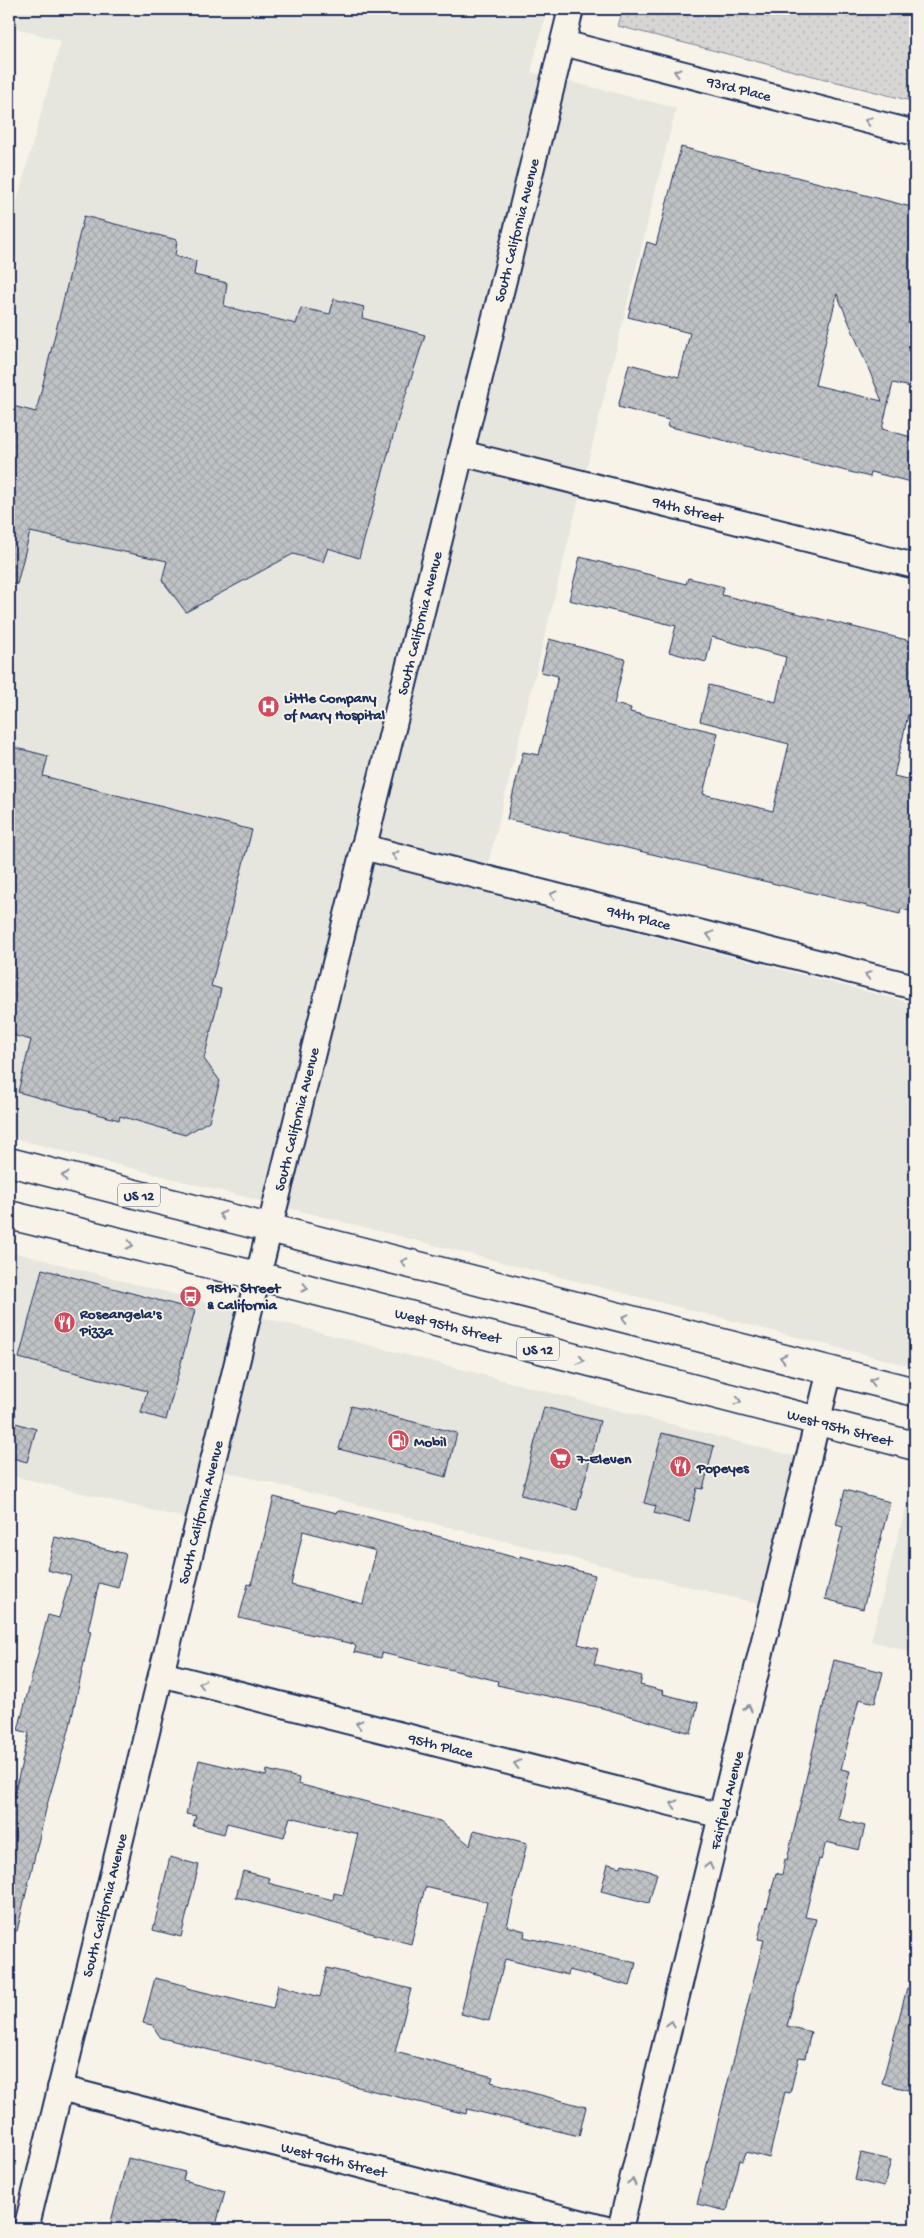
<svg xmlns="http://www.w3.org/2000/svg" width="924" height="2238" font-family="'Gochi Hand',sans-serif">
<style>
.built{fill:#e6e5de}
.park{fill:url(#park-dots);stroke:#798299}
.building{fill:url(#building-cross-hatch);stroke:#1b2f5e;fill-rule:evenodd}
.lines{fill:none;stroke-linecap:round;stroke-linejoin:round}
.street-casing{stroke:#1b2f5e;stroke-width:28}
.primary-casing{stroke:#1b2f5e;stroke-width:31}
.street{stroke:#f7f3e8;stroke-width:24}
.primary{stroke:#f7f3e8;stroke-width:28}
.oneway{stroke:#8991a3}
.labels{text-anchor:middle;stroke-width:4;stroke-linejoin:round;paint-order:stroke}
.shield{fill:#f7f3e8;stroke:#5d6a87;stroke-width:1}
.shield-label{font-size:14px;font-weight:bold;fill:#1b2f5e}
.street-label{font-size:15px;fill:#1b2f5e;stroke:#f7f3e8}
.poi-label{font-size:15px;font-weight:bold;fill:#1b2f5e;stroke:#f7f3e8;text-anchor:start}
</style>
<defs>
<pattern id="park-dots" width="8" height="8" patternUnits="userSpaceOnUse" patternTransform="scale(1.25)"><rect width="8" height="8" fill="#d7d6d4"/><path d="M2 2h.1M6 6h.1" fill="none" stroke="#b8b8b8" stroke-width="1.8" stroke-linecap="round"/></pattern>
<pattern id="building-cross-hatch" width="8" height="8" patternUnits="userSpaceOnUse" patternTransform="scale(1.25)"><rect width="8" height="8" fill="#c0c3c5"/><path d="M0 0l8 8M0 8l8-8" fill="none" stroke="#a4a8ac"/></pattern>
</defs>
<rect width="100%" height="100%" fill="#f7f3e8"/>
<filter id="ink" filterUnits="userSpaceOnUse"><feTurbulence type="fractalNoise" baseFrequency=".02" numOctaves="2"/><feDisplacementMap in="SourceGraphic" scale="10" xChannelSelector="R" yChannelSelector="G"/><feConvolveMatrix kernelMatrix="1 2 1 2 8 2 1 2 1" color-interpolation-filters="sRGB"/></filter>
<g filter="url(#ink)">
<g class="built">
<path d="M9,9H547L531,72L676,108L481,892L915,1004V1367L9,1137V230L61,41L9,26Z"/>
<path d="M9,1251L812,1461L779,1609L219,1470L204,1523L9,1475Z"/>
<path d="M911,1487L915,1488V1653L871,1641Z"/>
</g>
<path class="park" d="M623,9H915V102L618,26Z"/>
<g class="building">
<path d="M681,147L915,208V388L893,383L882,429L915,438V483L871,472L870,477L778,454L667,426L669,420L618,407L629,364L679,377L690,333L628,317L647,242L656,245ZM837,294L882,401L815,385Z"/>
<path d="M84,216L177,240L175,256L196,261L194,275L227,283L224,306L296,324L301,308L330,314L334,299L364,307L362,318L425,335L397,422L359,558L328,548L323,562L293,554L186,612L162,580L167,561L30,532L17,584L9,583V405L36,412Z"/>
<path d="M580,557L686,584L688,578L724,587L722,595L915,642V717L908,715L894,776L915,781V912L901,909L900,914L507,819L523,752L539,755L558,676L541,672L549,639L625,659L614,704L631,708L630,712L718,733L703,794L773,811L789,744L700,721L709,685L776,702L786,657L712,637L706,662L669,652L676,626L569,600Z"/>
<path d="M9,746L48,756L43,776L252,830L211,986L221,989L204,1059L220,1081L209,1121L185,1135L120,1116L119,1120L18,1092L31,1040L9,1034Z"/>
<path d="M42,1269L195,1310L166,1420L141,1413L147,1391L19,1358Z"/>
<path d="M351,1406L457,1433L446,1477L339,1449Z"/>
<path d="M544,1407L600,1421L577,1510L521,1495Z"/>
<path d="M9,1421L36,1429L27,1462L9,1457Z"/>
<path d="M662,1433L714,1446L703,1489L697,1488L689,1522L654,1513L656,1506L644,1503Z"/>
<path d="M845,1490L890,1502L863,1609L825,1599L843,1527L836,1525Z"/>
<path d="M274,1497L337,1513L338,1510L372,1518L520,1559V1556L595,1575L578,1644L598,1649L594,1664L642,1676L640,1685L664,1691L663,1694L698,1703L691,1733L602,1708L497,1685L498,1681L382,1653L381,1658L354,1652L356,1647L353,1644L239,1618L248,1584L251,1585L257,1562H258ZM303,1531L376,1551L363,1604L291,1585Z"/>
<path d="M55,1537L126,1554L118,1588L99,1583L88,1630L91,1631L69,1730L47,1805L17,1931L9,1930V1816L29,1733L18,1730L48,1615L59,1618L71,1576L47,1570Z"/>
<path d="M834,1660L883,1672L875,1703L859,1699L841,1769L850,1771L838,1819L865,1826L859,1850L826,1842L821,1860L819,1859L805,1917L816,1919L787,2026L811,2032L805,2058L799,2057L790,2093L785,2092L769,2158L746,2152L743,2161L740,2160L727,2211L697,2204L764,1940L758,1939L766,1907L767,1908L776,1873L782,1875L785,1859L787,1860Z"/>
<path d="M199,1760L266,1776L267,1770L299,1778L298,1784L440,1821L470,1845L474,1830L527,1843L507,1926L525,1931L524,1937L636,1963L630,1986L569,1970L568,1975L505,1959L489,2021L461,2014L487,1902L425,1887L411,1944L236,1897L243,1871L270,1878L268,1883L333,1900L334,1893L343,1895L358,1834L290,1817L284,1837L227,1823L224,1834L193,1826L196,1816L186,1814Z"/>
<path d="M170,1857L199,1865L181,1937L153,1930Z"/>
<path d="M608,1864L621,1867L622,1864L657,1873L649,1903L601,1891Z"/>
<path d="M327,1968L411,1989L395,2052L493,2077L491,2082L586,2107L579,2136L467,2109L466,2114L170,2040L161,2038L152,2025L143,2023L155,1978L187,1986V1988L273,2009L278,1985L320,1997Z"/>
<path d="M907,1988L915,1989V2061L908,2090L882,2083Z"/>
<path d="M861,2153L891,2160L884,2187L855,2180Z"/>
<path d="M128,2158L185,2172L183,2180L225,2191L215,2229H109Z"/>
</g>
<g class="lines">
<defs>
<g id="street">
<path d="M563,43L915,133"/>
<path d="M461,453L915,566"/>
<path d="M363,847L915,987"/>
<path d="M161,1674L722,1816"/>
<path d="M60,2088L607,2229"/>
<path d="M26,2229L277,1198L571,9"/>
<path d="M620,2229L830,1370"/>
</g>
<g id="primary">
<path d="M9,1162L915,1392"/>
<path d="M9,1215L258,1276L915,1446"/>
</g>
</defs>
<use href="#street" class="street-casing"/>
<use href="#primary" class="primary-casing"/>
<use href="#street" class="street"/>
<use href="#primary" class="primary"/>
</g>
<defs><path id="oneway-chevron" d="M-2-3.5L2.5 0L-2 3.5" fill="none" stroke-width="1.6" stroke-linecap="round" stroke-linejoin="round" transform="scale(1.25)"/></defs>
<g class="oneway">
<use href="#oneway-chevron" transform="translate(677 72) rotate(-166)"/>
<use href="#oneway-chevron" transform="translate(868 121) rotate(-166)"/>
<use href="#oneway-chevron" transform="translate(395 855) rotate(-166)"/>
<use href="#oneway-chevron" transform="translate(553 895) rotate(-166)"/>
<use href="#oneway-chevron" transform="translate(710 935) rotate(-166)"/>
<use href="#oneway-chevron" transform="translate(868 975) rotate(-166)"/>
<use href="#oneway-chevron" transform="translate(65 1176) rotate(-166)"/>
<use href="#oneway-chevron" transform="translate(222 1215) rotate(-166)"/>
<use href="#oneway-chevron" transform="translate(130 1245) rotate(14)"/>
<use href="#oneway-chevron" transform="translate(404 1262) rotate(-165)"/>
<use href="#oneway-chevron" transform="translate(305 1288) rotate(14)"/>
<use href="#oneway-chevron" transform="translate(625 1318) rotate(-166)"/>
<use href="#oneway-chevron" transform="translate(783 1358) rotate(-166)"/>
<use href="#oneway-chevron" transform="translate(581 1360) rotate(14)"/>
<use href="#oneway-chevron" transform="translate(873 1381) rotate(-166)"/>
<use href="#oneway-chevron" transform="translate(738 1401) rotate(15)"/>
<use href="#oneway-chevron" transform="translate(202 1684) rotate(-166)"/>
<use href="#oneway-chevron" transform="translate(748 1708) rotate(-76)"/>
<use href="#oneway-chevron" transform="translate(359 1724) rotate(-166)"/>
<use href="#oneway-chevron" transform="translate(517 1764) rotate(-166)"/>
<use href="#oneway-chevron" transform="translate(674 1804) rotate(-166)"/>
<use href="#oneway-chevron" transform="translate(709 1866) rotate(-76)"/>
<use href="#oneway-chevron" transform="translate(671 2024) rotate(-76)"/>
<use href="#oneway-chevron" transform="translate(632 2182) rotate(-76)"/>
</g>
</g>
<defs>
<symbol id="hospital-disc" viewBox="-11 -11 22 22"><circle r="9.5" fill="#d1495b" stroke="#f7f3e8"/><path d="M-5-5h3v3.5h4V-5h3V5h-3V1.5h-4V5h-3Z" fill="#fff"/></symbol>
<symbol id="bus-disc" viewBox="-11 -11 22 22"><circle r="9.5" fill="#d1495b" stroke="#f7f3e8"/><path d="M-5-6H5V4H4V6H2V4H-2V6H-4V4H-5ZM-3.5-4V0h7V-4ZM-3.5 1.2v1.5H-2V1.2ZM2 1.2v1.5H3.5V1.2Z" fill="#fff"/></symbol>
<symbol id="restaurant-disc" viewBox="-11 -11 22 22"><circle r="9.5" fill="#d1495b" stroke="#f7f3e8"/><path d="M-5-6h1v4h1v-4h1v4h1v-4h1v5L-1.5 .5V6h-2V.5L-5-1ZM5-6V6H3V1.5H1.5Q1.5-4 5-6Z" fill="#fff"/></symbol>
<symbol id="fuel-disc" viewBox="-11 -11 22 22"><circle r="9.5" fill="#d1495b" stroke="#f7f3e8"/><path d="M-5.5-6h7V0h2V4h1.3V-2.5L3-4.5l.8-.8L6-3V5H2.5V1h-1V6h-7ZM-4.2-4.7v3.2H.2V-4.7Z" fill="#fff"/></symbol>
<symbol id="supermarket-disc" viewBox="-11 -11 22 22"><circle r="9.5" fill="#d1495b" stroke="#f7f3e8"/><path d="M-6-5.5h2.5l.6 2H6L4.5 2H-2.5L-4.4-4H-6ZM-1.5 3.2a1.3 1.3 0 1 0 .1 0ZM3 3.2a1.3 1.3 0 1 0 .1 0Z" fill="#fff"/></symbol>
</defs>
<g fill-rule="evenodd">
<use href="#hospital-disc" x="256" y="694" width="25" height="25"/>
<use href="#bus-disc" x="178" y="1284" width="25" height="25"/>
<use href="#restaurant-disc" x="52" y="1310" width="25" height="25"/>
<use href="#fuel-disc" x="386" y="1428" width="25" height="25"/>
<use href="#supermarket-disc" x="548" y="1446" width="25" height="25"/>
<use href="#restaurant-disc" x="668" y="1454" width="25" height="25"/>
</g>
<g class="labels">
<g class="shield">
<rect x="118" y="1183.5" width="42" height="23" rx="4"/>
<rect x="517" y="1337.5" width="42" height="23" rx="4"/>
</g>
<g class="shield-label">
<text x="139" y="1200">US 12</text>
<text x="538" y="1354">US 12</text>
</g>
<g class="street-label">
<text transform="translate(739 88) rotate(14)" y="5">93rd Place</text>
<text transform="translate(516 230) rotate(-76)" y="5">South California Avenue</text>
<text transform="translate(688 509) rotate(14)" y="5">94th Street</text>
<text transform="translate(419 623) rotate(-76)" y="5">South California Avenue</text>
<text transform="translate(639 917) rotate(14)" y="5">94th Place</text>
<text transform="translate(296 1119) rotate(-76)" y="5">South California Avenue</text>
<text transform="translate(448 1325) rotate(14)" y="5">West 95th Street</text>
<text transform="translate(840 1427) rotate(15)" y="5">West 95th Street</text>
<text transform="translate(200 1512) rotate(-76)" y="5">South California Avenue</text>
<text transform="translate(441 1745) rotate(14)" y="5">95th Place</text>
<text transform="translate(726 1800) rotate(-76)" y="5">Fairfield Avenue</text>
<text transform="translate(104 1905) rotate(-76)" y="5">South California Avenue</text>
<text transform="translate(334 2159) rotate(14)" y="5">West 96th Street</text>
</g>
<g class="poi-label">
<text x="284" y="702">Little Company<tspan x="284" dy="17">of Mary Hospital</tspan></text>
<text x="207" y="1292">95th Street<tspan x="207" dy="17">&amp; California</tspan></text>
<text x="80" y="1318">Roseangela's<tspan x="80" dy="17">Pizza</tspan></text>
<text x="414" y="1446">Mobil</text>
<text x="577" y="1463">7-Eleven</text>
<text x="697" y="1472">Popeyes</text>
</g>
</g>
<rect width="924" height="2238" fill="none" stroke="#f7f3e8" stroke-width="30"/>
<rect x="15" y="15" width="894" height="2208" fill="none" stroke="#1b2f5e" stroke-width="2" filter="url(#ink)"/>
</svg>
